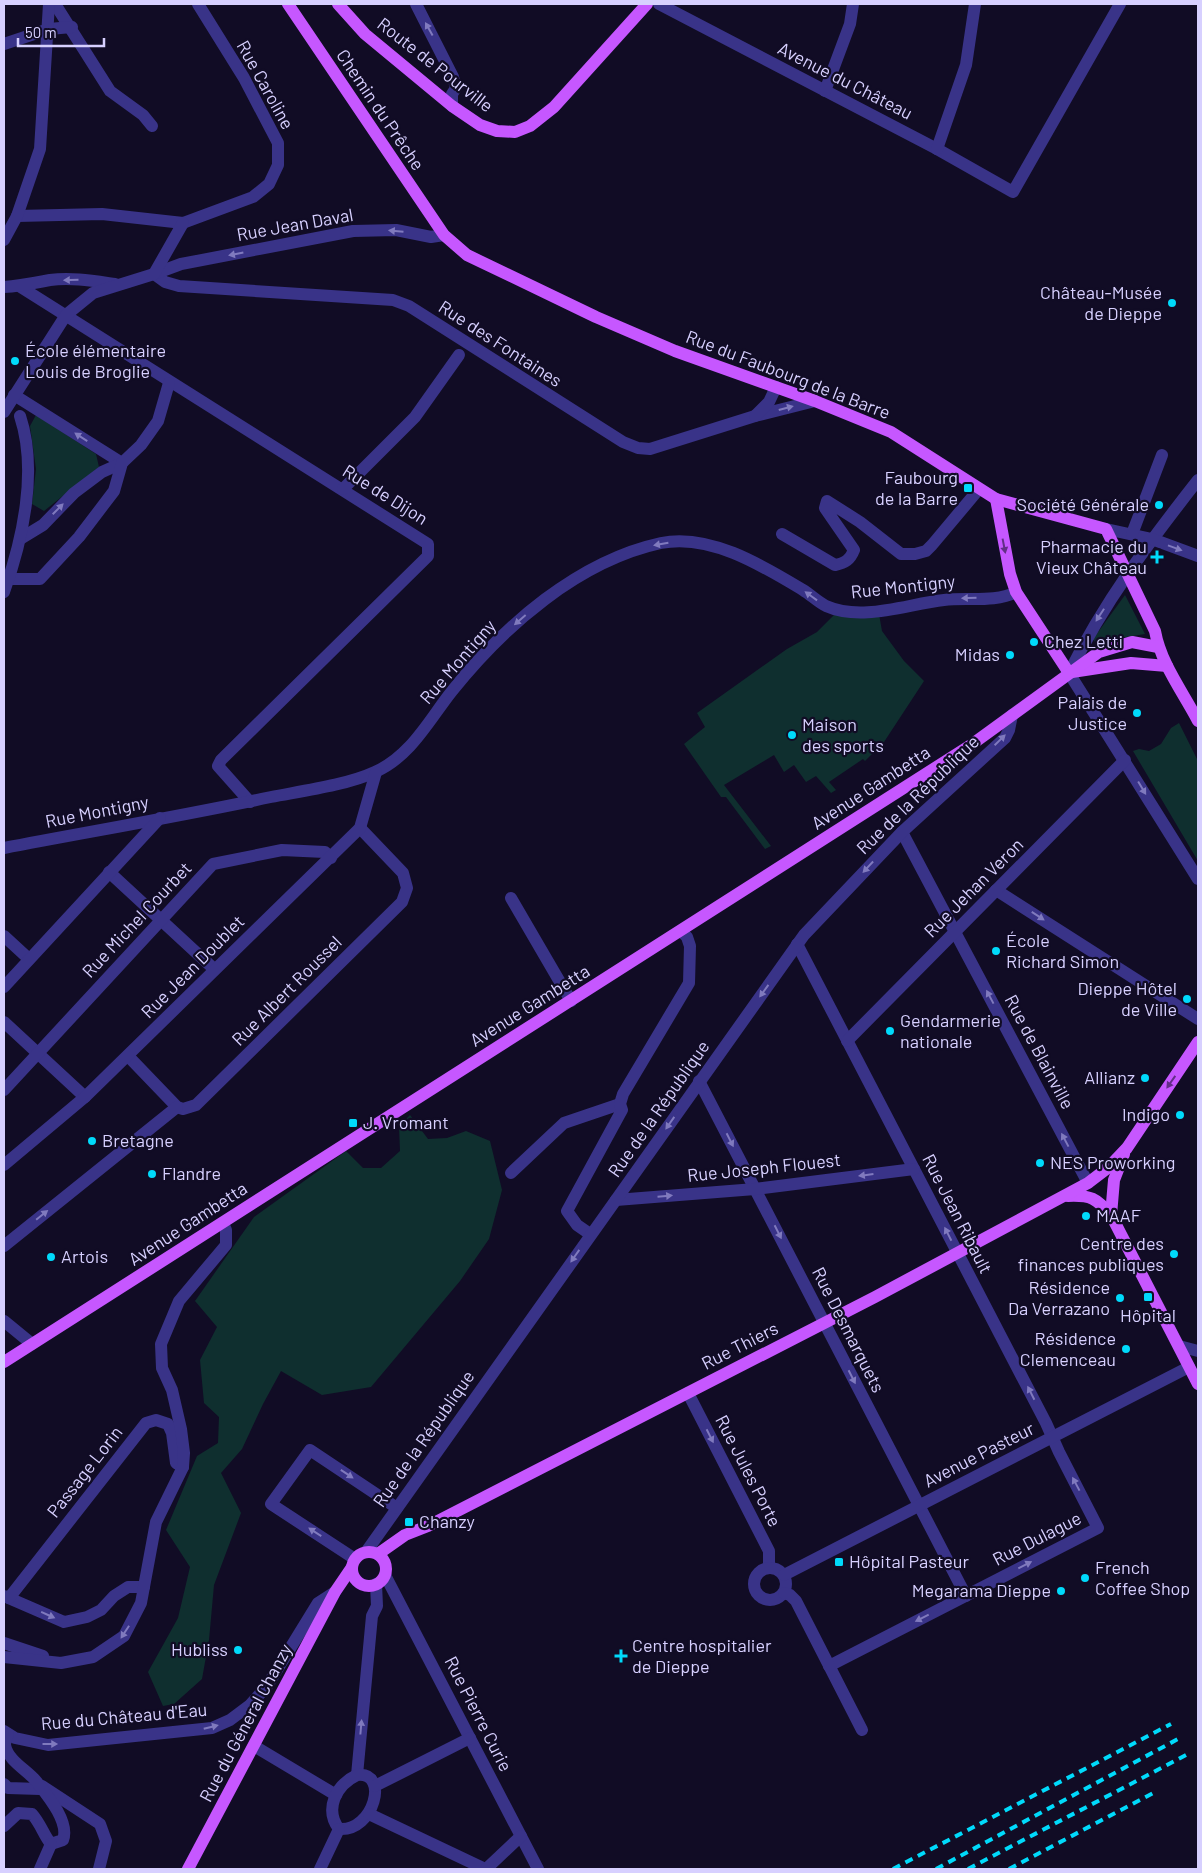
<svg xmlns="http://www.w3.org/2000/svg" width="1202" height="1873" font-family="Barlow,sans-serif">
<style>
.green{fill:#0f2f2f}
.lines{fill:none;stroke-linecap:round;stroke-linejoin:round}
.minor{stroke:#393388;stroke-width:12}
.major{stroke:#c657ff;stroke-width:12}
.rail{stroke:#00dafb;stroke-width:4;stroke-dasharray:8 6;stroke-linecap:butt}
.oneway{fill:#807abe}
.oneway2{fill:#622e87}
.poi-dot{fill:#00dafb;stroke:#110c25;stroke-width:2}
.labels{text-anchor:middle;stroke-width:4.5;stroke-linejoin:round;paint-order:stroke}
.street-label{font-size:18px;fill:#d7d0ff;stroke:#110c25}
.poi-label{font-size:18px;fill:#d7d0ff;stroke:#110c25;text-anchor:start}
</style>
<rect width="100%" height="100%" fill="#110c25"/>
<g class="green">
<path d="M36,415L96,454L99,467L44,511L32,504L36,469L30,426Z"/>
<path d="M1125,595L1145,634L1095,642L1093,639Z"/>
<path d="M835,614H879L882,631L904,661L924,681L884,742L865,761L863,759L829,782L836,790L831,793L816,776L806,782L794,765L784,772L774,755L724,785L771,846L765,849L726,797H721L684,744L705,727L697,713L787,649L817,632Z"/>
<path d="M1179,723L1198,761V861L1133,751L1139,749L1149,751L1161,744L1171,728Z"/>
<path d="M410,1115L428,1139L447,1138L466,1131L490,1141L502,1190L489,1239L460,1281L371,1387L322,1395L281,1371L263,1404L242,1449L221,1473L241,1513L214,1585L209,1640L202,1679L174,1704L163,1706L148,1672L178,1618L190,1567L166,1530L197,1456L218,1443L219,1417L204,1403L200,1360L217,1327L195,1301L254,1217L346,1151L363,1168H381L400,1151L399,1126Z"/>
</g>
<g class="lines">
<g class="minor">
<path d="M55,4L110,91L143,115L152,126"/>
<path d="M416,4L453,77L456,88L452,94V106"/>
<path d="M659,4L937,149L1013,192L1120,4"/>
<path d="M4,44L49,29L72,27"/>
<path d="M825,91L850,24L853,4"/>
<path d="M937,149L966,65L975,4"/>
<path d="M17,216L102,214L183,223L253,197L269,184L278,165V143L244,78L198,4"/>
<path d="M4,240L17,216L40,149L49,4"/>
<path d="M154,274L165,282L179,286L393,300L409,306L623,442L638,448L650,449L755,416L815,401"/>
<path d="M154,274L181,264L353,231L396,230L431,237L444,235"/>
<path d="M19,286L428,544V556L221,760L218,766L250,802"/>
<path d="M4,287C20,286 34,283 50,280C71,277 94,281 115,284"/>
<path d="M14,395L122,463"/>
<path d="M4,412L66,315L93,293L154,274L183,223"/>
<path d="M755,416L769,402L776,387"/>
<path d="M1198,480C1150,541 1104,602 1069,673L1198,879"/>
<path d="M343,489L415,417L459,355"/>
<path d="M1106,529L1152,539L1198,556"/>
<path d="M782,534L835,565C845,563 850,560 854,550L825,508L827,501L860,522L901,554H915L926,551L932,545L979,489"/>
<path d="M1132,534L1162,455"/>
<path d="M20,539L43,525L74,493L102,472L122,463"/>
<path d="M8,579H40L79,537L114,491L122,463L141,445L158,421L169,383"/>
<path d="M4,592C23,539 38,470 20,416"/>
<path d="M902,832L1088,1183"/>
<path d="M4,848C93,831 182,816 271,797C302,791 347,785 375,772C411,756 429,720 452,691C504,626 578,561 661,543C710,533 763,566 803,590C811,595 818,602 826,606C862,622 907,604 944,600C967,597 995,603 1016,592"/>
<path d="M109,872L214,969"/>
<path d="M996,890L1198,1019"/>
<path d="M511,898L571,1001"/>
<path d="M4,936L29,959"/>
<path d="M797,944L1046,1423L1059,1452L1098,1528L829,1666"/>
<path d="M4,987L160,818"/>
<path d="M4,1022L85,1097"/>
<path d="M847,1041L1125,760"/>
<path d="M128,1056L177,1107L183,1109L196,1105L402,902L407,888L403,873L360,828"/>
<path d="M699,1081L966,1596"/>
<path d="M4,1090L213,864L282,850L325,852L331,858"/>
<path d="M4,1165L85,1097L360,828L376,772"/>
<path d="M511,1173L564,1123L620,1104"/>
<path d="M616,1200L755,1189L914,1169"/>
<path d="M590,1234L577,1225L567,1211L622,1110L620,1104L623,1094L689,983L690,946L687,937L681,931"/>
<path d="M4,1246L177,1107"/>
<path d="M4,1321L32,1344"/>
<path d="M1179,1346L1198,1351"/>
<path d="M688,1393L769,1551V1567"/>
<path d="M366,1552L804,935L902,832L1005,738L1009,730L1012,715"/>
<path d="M355,1559L271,1504L310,1450L397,1508"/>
<circle cx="770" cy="1584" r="16"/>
<path d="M385,1575L538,1869"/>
<path d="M784,1575L1189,1367"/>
<path d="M784,1593L790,1595L796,1601L862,1730"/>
<path d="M4,1596L64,1622L87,1617L101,1610L114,1596L128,1587H144"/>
<path d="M9,1598L146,1423L156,1420L168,1424L172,1433L176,1463L183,1467"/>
<path d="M4,1643L43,1656"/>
<path d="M4,1657L61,1663L93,1657L124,1636L141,1603L156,1522L183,1467L184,1453L181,1429L172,1390L162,1368L161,1344L179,1301L226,1245V1230L223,1223"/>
<path d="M4,1731L15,1738L48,1745L212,1728L230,1720L250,1705L267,1686L318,1603L335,1592"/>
<path d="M254,1746L336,1795"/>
<path d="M357,1775L372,1616L377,1606L376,1584"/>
<path d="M357,1775C390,1771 374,1832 339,1829C324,1809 336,1785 357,1775Z"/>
<path d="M4,1784L8,1788L40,1789"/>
<path d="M42,1786L100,1824L106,1841L99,1869"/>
<path d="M375,1786L470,1738"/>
<path d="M369,1814L485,1869"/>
<path d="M4,1826L18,1813L32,1814C41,1824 44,1836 51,1844L63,1840C70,1822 47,1795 36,1781C27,1770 8,1761 5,1745C5,1742 7,1737 8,1734"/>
<path d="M40,1869L51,1844"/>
<path d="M320,1869L339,1829"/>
<path d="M486,1869L521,1836"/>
</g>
<g class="major">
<path d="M288,4L444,235L467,255L596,317L675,351L815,401L891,432L996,499L1106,529L1155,631C1161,664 1183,692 1198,721"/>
<path d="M338,4L365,34L452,106L480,125L497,131L515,132L530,126L554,107L647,4"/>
<path d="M996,499L1010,574L1016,592L1069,673"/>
<path d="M1072,672L1131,663L1167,666"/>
<path d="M1124,1154L1114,1180L1111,1215L1198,1384"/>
<path d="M1068,1196C1091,1195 1096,1198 1111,1215"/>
<path d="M4,1362L971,745L1099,652L1132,642L1158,647"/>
<circle cx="369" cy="1569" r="17"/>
<path d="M378,1554L405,1535L428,1526L875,1297L1088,1183L1109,1167L1127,1148L1198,1042"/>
<path d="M188,1869L335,1592L352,1567"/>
</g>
<g class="rail">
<path d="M893,1869L1171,1724"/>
<path d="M936,1869L1178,1739"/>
<path d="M968,1869L1186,1755"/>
<path d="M1009,1869L1157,1791"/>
</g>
</g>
<defs><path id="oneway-solid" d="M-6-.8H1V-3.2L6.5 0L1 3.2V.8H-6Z" transform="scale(1.25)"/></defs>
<g class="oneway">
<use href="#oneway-solid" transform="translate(429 29) rotate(-119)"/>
<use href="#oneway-solid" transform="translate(396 231) rotate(-175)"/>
<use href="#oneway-solid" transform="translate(236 254) rotate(169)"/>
<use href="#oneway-solid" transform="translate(71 280) rotate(179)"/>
<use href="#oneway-solid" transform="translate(786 408) rotate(-15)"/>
<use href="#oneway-solid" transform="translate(81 437) rotate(-147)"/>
<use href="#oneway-solid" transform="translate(58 509) rotate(-45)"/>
<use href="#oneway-solid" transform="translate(661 544) rotate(170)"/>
<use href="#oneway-solid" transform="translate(1175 548) rotate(20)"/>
<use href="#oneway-solid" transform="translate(811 596) rotate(-144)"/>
<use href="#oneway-solid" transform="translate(969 598) rotate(178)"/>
<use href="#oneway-solid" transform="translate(1100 615) rotate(123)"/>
<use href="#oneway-solid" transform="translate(520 620) rotate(139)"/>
<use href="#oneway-solid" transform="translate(1000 740) rotate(-44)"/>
<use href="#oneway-solid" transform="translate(1142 788) rotate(59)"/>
<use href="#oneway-solid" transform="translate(868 867) rotate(133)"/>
<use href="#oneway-solid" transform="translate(1038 916) rotate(33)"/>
<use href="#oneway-solid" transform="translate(764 991) rotate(126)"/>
<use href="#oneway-solid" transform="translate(990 997) rotate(-118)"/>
<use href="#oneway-solid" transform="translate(670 1123) rotate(125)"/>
<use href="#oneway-solid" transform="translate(730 1140) rotate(63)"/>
<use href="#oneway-solid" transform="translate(1065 1140) rotate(-118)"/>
<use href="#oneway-solid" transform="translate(866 1175) rotate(173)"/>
<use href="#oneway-solid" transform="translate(665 1196) rotate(-5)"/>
<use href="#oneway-solid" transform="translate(42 1215) rotate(-39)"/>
<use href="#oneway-solid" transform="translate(778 1232) rotate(63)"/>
<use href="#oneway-solid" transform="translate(948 1234) rotate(-117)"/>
<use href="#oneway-solid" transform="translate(575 1256) rotate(125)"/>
<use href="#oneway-solid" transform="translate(852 1377) rotate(63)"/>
<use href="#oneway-solid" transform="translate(1031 1393) rotate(-117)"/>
<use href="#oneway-solid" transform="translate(710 1436) rotate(63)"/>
<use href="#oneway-solid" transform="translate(347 1474) rotate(34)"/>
<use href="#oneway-solid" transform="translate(1076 1484) rotate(-118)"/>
<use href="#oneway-solid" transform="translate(315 1532) rotate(-147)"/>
<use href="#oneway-solid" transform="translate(1025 1565) rotate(-27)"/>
<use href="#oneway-solid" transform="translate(48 1615) rotate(24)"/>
<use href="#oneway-solid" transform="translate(922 1618) rotate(153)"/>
<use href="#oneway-solid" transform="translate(125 1632) rotate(123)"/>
<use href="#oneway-solid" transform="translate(211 1727) rotate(-14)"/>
<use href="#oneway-solid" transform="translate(361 1727) rotate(-85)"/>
<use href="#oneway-solid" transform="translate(50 1744)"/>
</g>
<g class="oneway2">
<use href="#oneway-solid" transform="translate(1004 546) rotate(79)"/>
<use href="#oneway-solid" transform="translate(1171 1082) rotate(125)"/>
</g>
<g class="poi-dot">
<circle cx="1172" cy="303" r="5"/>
<circle cx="15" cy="361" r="5"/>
<rect x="963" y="483" width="10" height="10" rx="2.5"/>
<circle cx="1159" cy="505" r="5"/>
<path d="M1154.5 549.5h5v5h5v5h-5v5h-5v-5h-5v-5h5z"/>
<circle cx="1034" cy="642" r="5"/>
<circle cx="1010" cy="655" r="5"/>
<circle cx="1137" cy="713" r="5"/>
<circle cx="792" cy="735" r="5"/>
<circle cx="996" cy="951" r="5"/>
<circle cx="1187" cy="999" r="5"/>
<circle cx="890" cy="1031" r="5"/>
<circle cx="1145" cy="1078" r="5"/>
<circle cx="1180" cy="1115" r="5"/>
<rect x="348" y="1118" width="10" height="10" rx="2.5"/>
<circle cx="92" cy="1141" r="5"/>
<circle cx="1040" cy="1163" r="5"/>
<circle cx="152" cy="1174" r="5"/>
<circle cx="1086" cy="1216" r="5"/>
<circle cx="1174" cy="1254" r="5"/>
<circle cx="51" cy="1257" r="5"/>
<rect x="1143" y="1292" width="10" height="10" rx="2.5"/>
<circle cx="1120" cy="1298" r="5"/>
<circle cx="1126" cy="1349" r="5"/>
<rect x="404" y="1517" width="10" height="10" rx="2.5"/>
<rect x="834" y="1557" width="10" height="10" rx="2.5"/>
<circle cx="1085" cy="1578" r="5"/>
<circle cx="1061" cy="1591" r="5"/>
<circle cx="238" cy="1650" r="5"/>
<path d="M618.5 1648.5h5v5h5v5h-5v5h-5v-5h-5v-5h5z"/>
</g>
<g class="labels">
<g class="street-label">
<text transform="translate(435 65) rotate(38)" y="6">Route de Pourville</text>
<text transform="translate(845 81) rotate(27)" y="6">Avenue du Château</text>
<text transform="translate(265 85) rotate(61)" y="6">Rue Caroline</text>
<text transform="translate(380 110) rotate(56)" y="6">Chemin du Prêche</text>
<text transform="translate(295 225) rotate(-10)" y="6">Rue Jean Daval</text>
<text transform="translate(500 344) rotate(33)" y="6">Rue des Fontaines</text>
<text transform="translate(788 375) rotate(21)" y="6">Rue du Faubourg de la Barre</text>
<text transform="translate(385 495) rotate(32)" y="6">Rue de Dijon</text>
<text transform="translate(903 587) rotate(-6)" y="6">Rue Montigny</text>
<text transform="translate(458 662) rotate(-49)" y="6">Rue Montigny</text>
<text transform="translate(871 788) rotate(-33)" y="6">Avenue Gambetta</text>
<text transform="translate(918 795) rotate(-44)" y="6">Rue de la République</text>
<text transform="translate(97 812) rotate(-11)" y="6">Rue Montigny</text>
<text transform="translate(974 888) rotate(-45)" y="6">Rue Jehan Veron</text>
<text transform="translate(137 920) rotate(-47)" y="6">Rue Michel Courbet</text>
<text transform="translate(193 967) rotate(-45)" y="6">Rue Jean Doublet</text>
<text transform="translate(287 991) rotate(-45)" y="6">Rue Albert Roussel</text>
<text transform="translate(530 1006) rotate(-32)" y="6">Avenue Gambetta</text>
<text transform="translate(1039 1052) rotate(62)" y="6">Rue de Blainville</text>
<text transform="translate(659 1109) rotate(-55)" y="6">Rue de la République</text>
<text transform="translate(764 1168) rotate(-6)" y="6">Rue Joseph Flouest</text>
<text transform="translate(957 1214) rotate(63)" y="6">Rue Jean Ribault</text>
<text transform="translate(188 1224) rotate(-33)" y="6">Avenue Gambetta</text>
<text transform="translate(848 1330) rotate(63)" y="6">Rue Desmarquets</text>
<text transform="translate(740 1346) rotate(-27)" y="6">Rue Thiers</text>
<text transform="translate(424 1439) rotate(-55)" y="6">Rue de la République</text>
<text transform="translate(979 1455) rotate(-27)" y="6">Avenue Pasteur</text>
<text transform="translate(748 1471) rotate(63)" y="6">Rue Jules Porte</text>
<text transform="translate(85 1472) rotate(-52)" y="6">Passage Lorin</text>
<text transform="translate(1037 1539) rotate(-27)" y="6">Rue Dulague</text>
<text transform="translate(478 1714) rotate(63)" y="6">Rue Pierre Curie</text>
<text transform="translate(124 1717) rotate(-5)" y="6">Rue du Château d'Eau</text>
<text transform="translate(246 1723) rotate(-62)" y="6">Rue du Géneral Chanzy</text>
</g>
<g class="poi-label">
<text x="1162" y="299" text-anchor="end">Château-Musée<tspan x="1162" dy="21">de Dieppe</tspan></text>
<text x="25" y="357">École élémentaire<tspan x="25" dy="21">Louis de Broglie</tspan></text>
<text x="958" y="484" text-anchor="end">Faubourg<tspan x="958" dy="21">de la Barre</tspan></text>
<text x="1149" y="511" text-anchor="end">Société Générale</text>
<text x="1147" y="553" text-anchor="end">Pharmacie du<tspan x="1147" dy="21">Vieux Château</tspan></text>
<text x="1044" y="648">Chez Letti</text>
<text x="1000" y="661" text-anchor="end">Midas</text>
<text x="1127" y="709" text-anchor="end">Palais de<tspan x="1127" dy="21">Justice</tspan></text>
<text x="802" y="731">Maison<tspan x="802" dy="21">des sports</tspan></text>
<text x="1006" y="947">École<tspan x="1006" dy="21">Richard Simon</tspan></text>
<text x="1177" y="995" text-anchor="end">Dieppe Hôtel<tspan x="1177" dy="21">de Ville</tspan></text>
<text x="900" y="1027">Gendarmerie<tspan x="900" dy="21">nationale</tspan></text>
<text x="1135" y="1084" text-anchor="end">Allianz</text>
<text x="1170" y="1121" text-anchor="end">Indigo</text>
<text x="363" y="1129">J. Vromant</text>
<text x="102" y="1147">Bretagne</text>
<text x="1050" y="1169">NES Proworking</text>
<text x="162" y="1180">Flandre</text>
<text x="1096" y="1222">MAAF</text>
<text x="1164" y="1250" text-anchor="end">Centre des<tspan x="1164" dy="21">finances publiques</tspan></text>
<text x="61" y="1263">Artois</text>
<text x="1110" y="1294" text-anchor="end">Résidence<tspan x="1110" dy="21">Da Verrazano</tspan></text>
<text x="1148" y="1322" text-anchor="middle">Hôpital</text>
<text x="1116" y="1345" text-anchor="end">Résidence<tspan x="1116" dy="21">Clemenceau</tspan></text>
<text x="419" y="1528">Chanzy</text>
<text x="849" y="1568">Hôpital Pasteur</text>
<text x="1095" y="1574">French<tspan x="1095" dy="21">Coffee Shop</tspan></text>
<text x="1051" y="1597" text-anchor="end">Megarama Dieppe</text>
<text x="632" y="1652">Centre hospitalier<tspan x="632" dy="21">de Dieppe</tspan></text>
<text x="228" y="1656" text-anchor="end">Hubliss</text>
</g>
</g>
<rect width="1202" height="1873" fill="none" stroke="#d7d0ff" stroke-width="10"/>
<path d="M18 38v8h86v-8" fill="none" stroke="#d7d0ff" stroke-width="2.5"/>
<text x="25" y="38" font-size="15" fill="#d7d0ff" stroke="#110c25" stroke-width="4" paint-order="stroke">50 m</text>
</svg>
